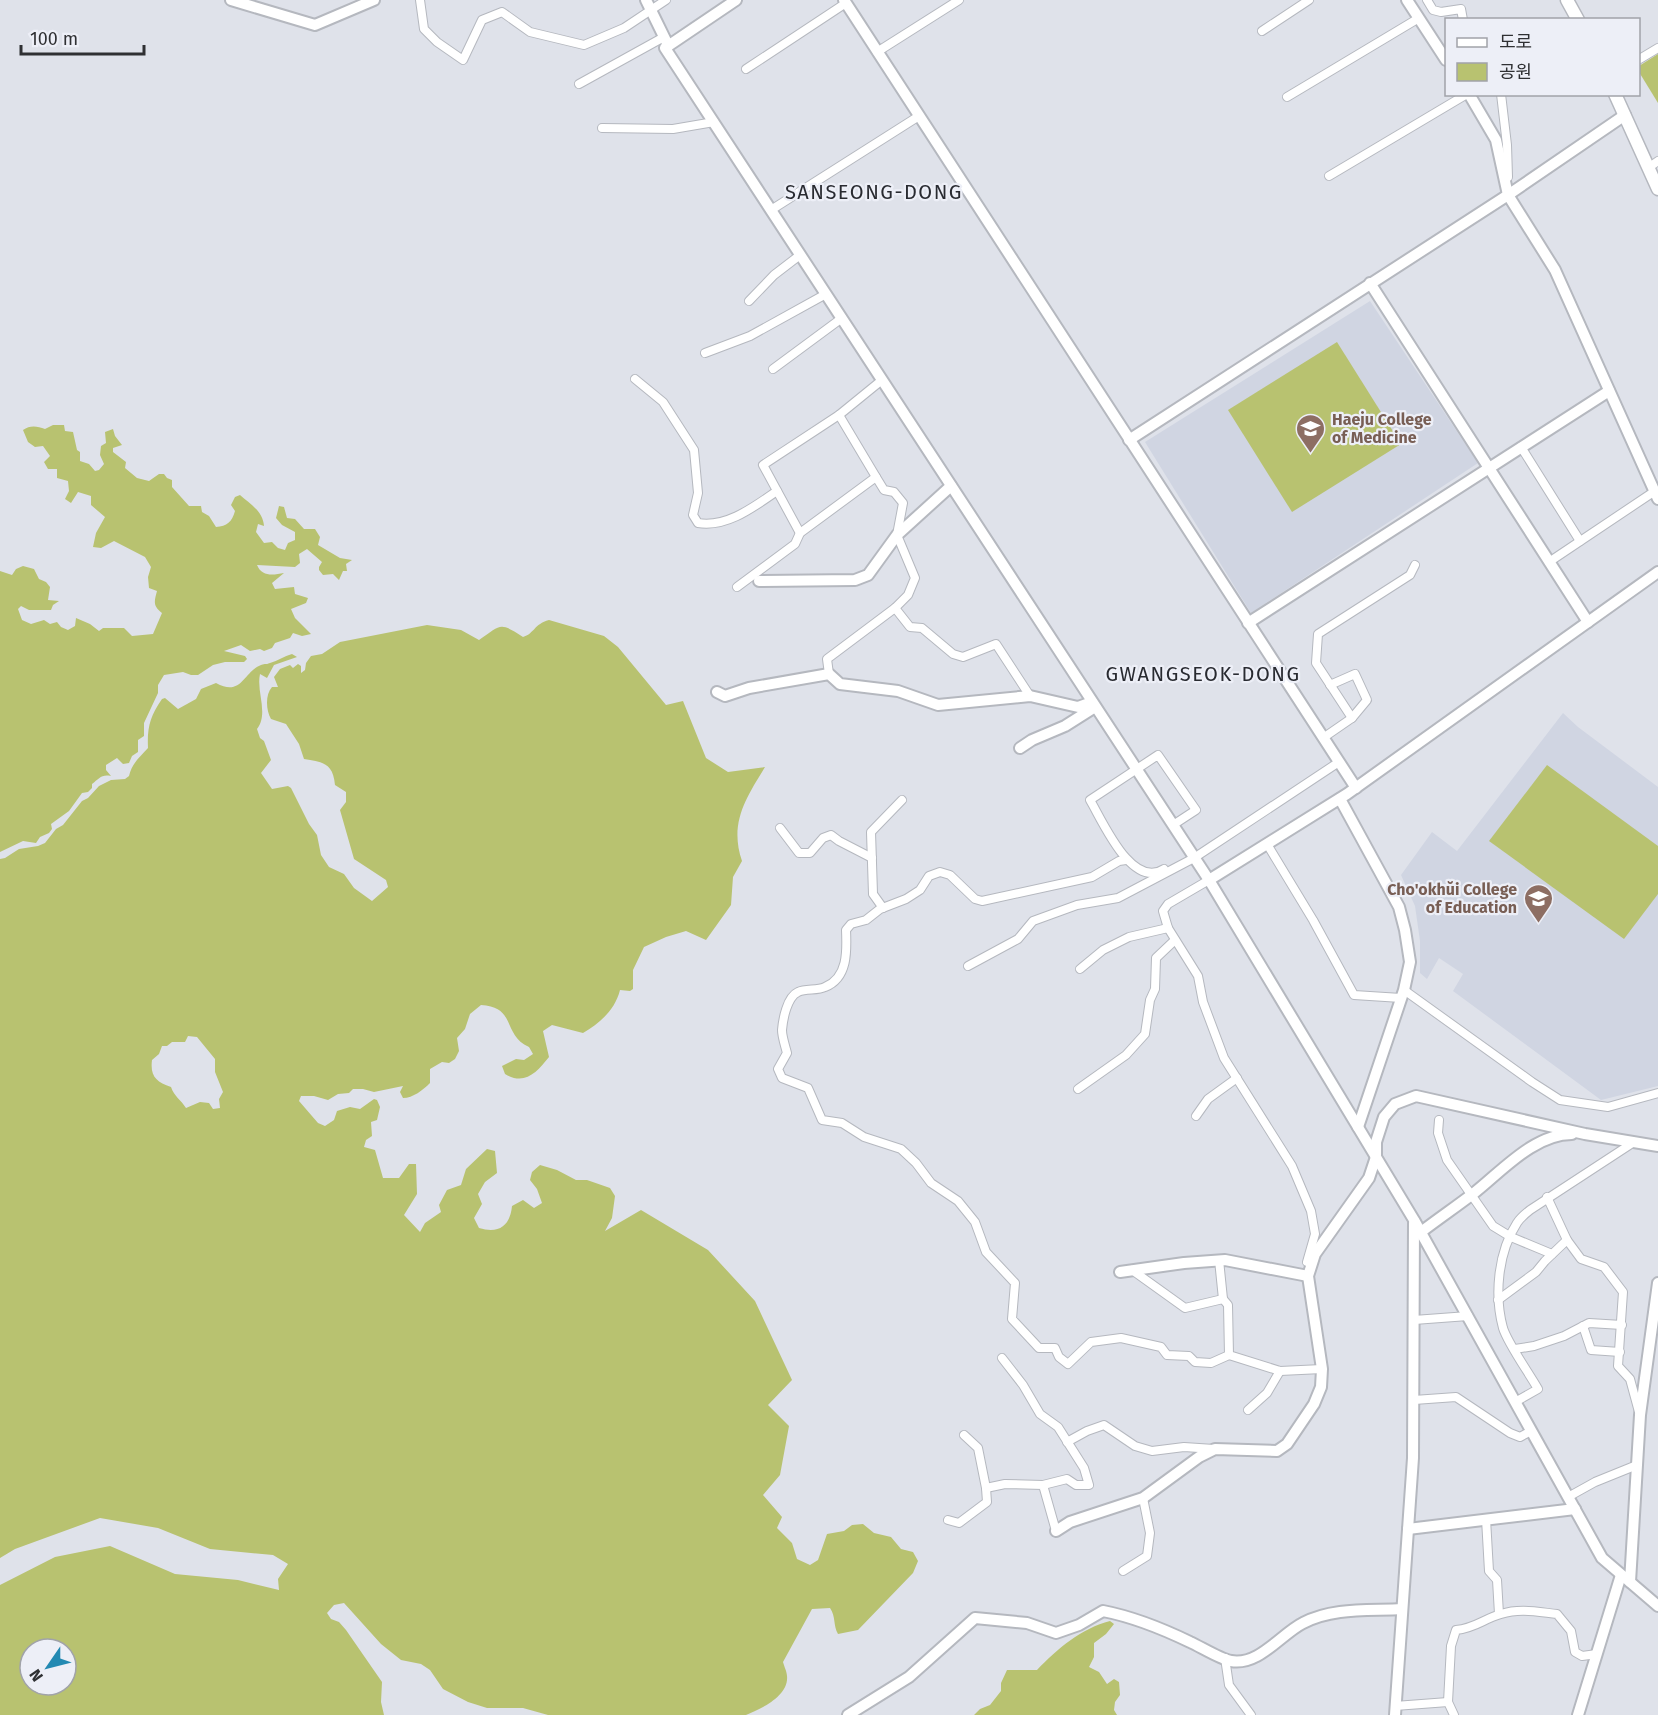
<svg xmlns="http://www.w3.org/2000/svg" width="1658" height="1715" font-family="'Fira Sans','Noto Sans KR',sans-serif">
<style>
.built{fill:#d0d5e2}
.green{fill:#b8c270;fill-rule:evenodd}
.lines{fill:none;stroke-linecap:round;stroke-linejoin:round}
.street-casing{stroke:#b5b8bf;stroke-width:10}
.secondary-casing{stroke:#b5b8bf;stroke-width:14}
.primary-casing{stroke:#b5b8bf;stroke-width:15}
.street{stroke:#fff;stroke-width:8}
.secondary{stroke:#fff;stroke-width:10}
.primary{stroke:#fff;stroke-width:12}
.labels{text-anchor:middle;stroke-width:4.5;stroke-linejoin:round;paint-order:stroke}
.education-label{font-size:16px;font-weight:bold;fill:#785e54;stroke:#edeff7;text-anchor:start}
.quarter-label{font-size:20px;letter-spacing:1.5px;fill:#292b31;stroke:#edeff7}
</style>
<rect width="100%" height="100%" fill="#dfe2ea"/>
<g class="built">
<path d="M1370,301L1478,463L1251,613L1145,442Z"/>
<path d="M1563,713L1578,727L1658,787V1086L1601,1100L1453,991L1463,974L1439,958L1427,979L1420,973V941L1415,906L1401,875L1432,832L1457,851Z"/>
</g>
<g class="green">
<path d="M1658,54V103L1639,72V66Z"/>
<path d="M1337,342L1401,444L1292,512L1228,410Z"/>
<path d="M53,425H64L65,431L73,432L77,450L80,452V461L89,464L95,471L99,470L104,464L100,455L101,446L106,443L105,432L113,429L115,436L122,445L113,448V452L126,462L125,468L137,478L149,481L159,474H164L167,478L172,480V487L189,506H201L202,512L209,516L216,527C227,526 232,522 235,511L231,505L235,497L240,495C250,504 263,511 264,526L258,524L256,532L264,543L272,542L278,548L285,550L288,543L295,540V532L282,525L276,518L279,506L284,507L287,518L295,519L304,529H315L320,537L318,545L340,558L352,560L346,564L347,571H343L339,580L333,574L323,575L319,570V567L322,562L307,549L299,554L300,563L295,567L257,565C262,577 273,575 284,573L272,583L275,589L294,587L295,594L308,598L306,603L291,609L295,618L311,634L302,636L293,633L290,638L275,643L272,648L264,651L260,649L250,651L241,645L224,651L245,656L247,659L244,662H225L213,665L198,675H191L183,672L164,675L158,685V693L144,723V736L138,740V752L132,756L129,763L123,764L117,758L106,765V770L111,776C101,774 99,779 92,784V788L88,792L82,793L69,811L51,824L52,829L49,833L40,837L36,843L23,841L0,852V571L12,575L16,569L23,566L34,569L39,579L46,582L50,587L48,600L59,601L53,605L51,610H29L21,606L18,609L22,620L31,624L44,620L50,624L57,622L61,627L68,630L75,626L76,618L90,624L99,631L103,628H124L132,636L153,634L162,613C153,606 154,602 157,591L149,588L148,577L151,567L145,557L114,541L101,548L93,547L96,533L105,517L91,505V496L78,492L71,503L65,499L69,491L68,481L57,478V469H48L44,462L50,456L43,446L35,447L28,442L23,430C30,425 37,426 45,429Z"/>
<path d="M549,620L604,636L618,647L666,705L683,701L706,758L728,772L765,767C746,798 729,823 742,861L733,877L731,905L706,940L686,931L666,937L644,947L633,970V989L630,991L620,990C615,1010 600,1023 583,1033L552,1025L543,1031L549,1057C537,1072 525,1086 505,1074L502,1066L516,1059L524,1060L533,1054L529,1047C502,1035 517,1007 481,1005L470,1014L465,1029L457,1038L459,1051L455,1059L449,1063L442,1062L430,1069V1083C423,1090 413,1098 403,1098L400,1092L403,1086L374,1092L363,1089H353L349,1093L338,1094L328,1100L314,1096H301L299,1101L318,1123L325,1126L334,1120L337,1111L350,1107L360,1109L374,1099L377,1100L380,1107L377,1120L371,1122L372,1136L366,1140L364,1147L375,1150L383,1178H399L409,1164H416L417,1194L404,1215L420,1232L425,1223L441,1212L439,1205L447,1190L461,1185L466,1169L487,1149L495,1151L497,1173L485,1182L478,1194L482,1204L474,1218L479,1228C499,1234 510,1226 512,1206L523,1200L534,1208L542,1203L537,1189L530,1180L532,1172L540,1165L557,1170L576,1180H587L610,1188L615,1196L612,1218L605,1231L641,1210L708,1250L755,1301L792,1380L768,1405L789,1426L780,1475L763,1495L782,1517L777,1528L792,1543L797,1559L810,1565L818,1560L827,1534L844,1531L852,1525L863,1524L874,1533L891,1537L901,1549L913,1552L918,1561L913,1573L858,1630L838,1634C833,1625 836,1617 830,1608L812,1609L783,1662C784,1666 787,1672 787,1676C789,1696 761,1709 746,1715H548L523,1708H487L468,1702L443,1689L430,1670L421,1664L401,1660L381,1644L344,1603L334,1605L327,1613L331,1619L339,1622L346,1630L382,1682L381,1702L384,1715H0V1585L55,1557L110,1546L175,1574L238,1580L279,1590L278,1579L288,1564L273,1555L210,1549L158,1528L100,1518L15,1549L0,1558V859L5,858L19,849L38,846L45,843L56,829L63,825L82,801L88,798L99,786L111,780L125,779L129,776C132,763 140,757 148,748C147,728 150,716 162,699L165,698L178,709L196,699L201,689L216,683C242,697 243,672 261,665C266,663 265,665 270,663C278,661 284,656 292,654L297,657L274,665L267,678L260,674C256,692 269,713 257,729L260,738L264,741L271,760L261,773L272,789L288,786L291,788L309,824L317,835L321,855L329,867L344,874L354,888L372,901L388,887L386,880L354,859L340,810L346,802V792L335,785C333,763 323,762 304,759L299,744L286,724L271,719C266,710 265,695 272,687H278L274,677L280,669L290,665L293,668L298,664L301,666V673L305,670L306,663L311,656L322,654L340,642L427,625L461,630L479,640C501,625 499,621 523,637C534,634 534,624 549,620ZM188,1036L197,1037L215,1059V1072L223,1092L219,1099L220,1108L213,1109L209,1103L200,1102L186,1108C181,1100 174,1096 171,1087C156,1082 150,1076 152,1060L159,1054L162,1046H167L172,1042H185ZM30,1649H66V1685H30Z"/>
<path d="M1547,765L1658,846V894L1624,939L1489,841Z"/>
<path d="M1110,1621L1114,1624L1106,1634L1094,1643V1657L1089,1667L1099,1672L1107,1684L1114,1679L1119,1682L1120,1695L1115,1702L1114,1710L1117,1715H974L980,1709L990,1705L1001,1691V1683L1007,1670H1037C1057,1649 1082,1628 1110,1621Z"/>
</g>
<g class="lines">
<defs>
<g id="street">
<path d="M420,0L424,29L437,42L463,60L482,20L502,12L530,32L584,45L624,28L666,0"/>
<path d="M1427,0L1433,10L1441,12L1461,9L1463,20"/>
<path d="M1262,31L1309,0"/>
<path d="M877,52L959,0"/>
<path d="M1638,60L1658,48"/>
<path d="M746,69L846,3"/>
<path d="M579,84L664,37"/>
<path d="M1501,94L1507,145L1508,177"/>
<path d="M1287,97L1419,18"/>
<path d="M602,128L673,129L714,122"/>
<path d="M1648,168L1658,161"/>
<path d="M1329,176L1467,94"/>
<path d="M771,210L919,116"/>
<path d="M749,301L774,275L800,255"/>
<path d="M705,353L750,336L826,294"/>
<path d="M773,369L842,318"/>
<path d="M635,379L663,402L694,450L698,493L693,515L698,523C727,528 755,506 777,491"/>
<path d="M1521,447L1580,541"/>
<path d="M800,533L763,465L839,415L882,380"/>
<path d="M1549,562L1655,491"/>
<path d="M737,587L795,544L800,533L876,477L839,415"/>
<path d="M895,608L910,627L922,628L953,654L963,657L996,644L1030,696"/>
<path d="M829,674L827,659L895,608L908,595L915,578L897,535L903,503L894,492L884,490L876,477"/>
<path d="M1330,685L1355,674L1367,700L1352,718"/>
<path d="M1323,738L1352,718L1316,663L1318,634L1410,575L1415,565"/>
<path d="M780,828L799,853H810L823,838L831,835L839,841L872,858"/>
<path d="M1267,844L1313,920L1354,995L1401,998"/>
<path d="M1126,860L1119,861L1092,877L982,901L975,899L950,875L940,872L929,876L920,890L906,899L880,909L866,920L851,924L846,930C847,951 848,978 825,987C817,991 806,988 798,992C787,997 783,1019 782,1030C782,1037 785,1045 787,1053L778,1069L782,1078L808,1088L822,1120L842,1123L864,1137L901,1149L916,1163L931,1183L958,1201L975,1222L986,1252L1015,1283L1012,1319L1039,1348H1055L1059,1357L1068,1364L1091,1342L1121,1338L1161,1347L1167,1355L1189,1356L1195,1362L1211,1363L1229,1355"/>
<path d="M1164,869C1132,890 1103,822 1090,800L1158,755L1196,810L1173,825"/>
<path d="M1209,880L1168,904L1163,911L1168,928L1198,976L1203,1002L1224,1058L1292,1166L1311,1211L1315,1234L1307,1262"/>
<path d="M883,908L873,894L871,832L902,800"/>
<path d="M968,966L1018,939L1033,921L1077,905L1118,898L1194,858L1339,762"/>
<path d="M1080,969L1103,950L1129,937L1168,928"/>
<path d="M1404,990L1532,1082L1560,1100L1608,1107L1658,1093"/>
<path d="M1078,1089L1126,1055L1145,1034L1150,1000L1155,989L1156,958L1175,940"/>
<path d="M1196,1116L1208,1099L1237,1078"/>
<path d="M1439,1120L1438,1133L1447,1160L1493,1226L1511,1237L1552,1254"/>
<path d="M1547,1197L1567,1240L1581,1259L1604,1267L1623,1292L1618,1366L1630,1379L1639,1412"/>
<path d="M1219,1260L1223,1299L1228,1305L1229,1355L1280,1371L1322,1369"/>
<path d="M1132,1270L1185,1308L1223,1299"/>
<path d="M1498,1300L1536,1272L1545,1261L1567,1240"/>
<path d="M1414,1320L1468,1316"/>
<path d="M1583,1326L1591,1350L1620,1352"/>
<path d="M1515,1349L1534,1346L1564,1336L1589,1323L1622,1325"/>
<path d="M1002,1358L1023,1385L1040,1414L1058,1427L1084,1468L1089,1485H1076L1067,1479L1043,1485"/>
<path d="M1414,1400L1456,1397L1510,1433L1520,1437L1531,1431"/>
<path d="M1515,1402L1538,1389C1529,1373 1508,1344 1503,1328C1494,1295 1498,1252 1517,1223C1520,1218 1525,1214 1530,1210L1634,1142"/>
<path d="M1248,1410L1267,1393L1280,1371"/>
<path d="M1067,1442L1087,1431L1104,1425L1135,1446L1152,1451L1184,1447L1214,1449"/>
<path d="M986,1488L1005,1484L1043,1485L1056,1531"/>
<path d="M1568,1497L1595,1482L1637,1465"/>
<path d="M1486,1519L1489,1571L1497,1580L1499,1614"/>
<path d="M948,1520L959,1523L987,1502L986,1488L978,1448L964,1435"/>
<path d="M1123,1571L1147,1556L1150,1533L1143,1498"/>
<path d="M1225,1658L1229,1685L1251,1715"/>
<path d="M1395,1706L1448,1702"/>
<path d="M1454,1715L1448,1702L1451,1646L1456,1630C1476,1628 1483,1619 1501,1614C1520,1608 1538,1612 1557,1614L1571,1631L1575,1652L1582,1656L1597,1654"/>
</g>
<g id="secondary">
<path d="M231,0L315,25L374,0"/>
<path d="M646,0L668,45"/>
<path d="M736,0L665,48L1209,880L1414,1220L1602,1558L1658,1606"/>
<path d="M844,0L1356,788"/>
<path d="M1407,0L1446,60"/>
<path d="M1469,94L1496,140L1508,195L1555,270L1658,499"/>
<path d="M1370,283L1588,622"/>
<path d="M1129,440L1508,195L1625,115"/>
<path d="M759,581L855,580L868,575L897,535L951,486"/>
<path d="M1248,623L1609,391"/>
<path d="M717,692L725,696L749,688L829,674L840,684L898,691L938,705L1030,696L1078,707L1092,702"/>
<path d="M1020,748L1032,740L1065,726L1095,707"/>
<path d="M1340,799L1399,907L1405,930L1410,962L1404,990L1358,1127"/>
<path d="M1209,880L1347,794L1658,572"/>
<path d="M1421,1232C1438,1219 1457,1206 1474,1193C1502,1171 1534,1134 1572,1134"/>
<path d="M1120,1272L1184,1263L1225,1260L1308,1276"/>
<path d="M1408,1529L1575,1509"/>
<path d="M1056,1531L1070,1522L1143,1498L1199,1457L1215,1449L1277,1451L1287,1444L1314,1404L1321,1387L1322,1369L1308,1276L1315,1254L1369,1178L1376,1157V1142L1384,1117L1395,1104L1416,1096L1585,1134L1658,1146"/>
<path d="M1630,1582L1640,1415L1658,1283"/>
<path d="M848,1715L909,1677L975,1618L1027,1623L1056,1633L1079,1625L1103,1611C1134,1617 1161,1628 1190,1642C1201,1647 1220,1659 1231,1661C1259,1666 1281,1634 1303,1623C1333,1607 1370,1611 1402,1609"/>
<path d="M1395,1715L1413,1458L1414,1223"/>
<path d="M1578,1715L1621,1575"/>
</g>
<g id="primary">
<path d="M1567,0L1578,20"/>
<path d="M1615,94L1658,189"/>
</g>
</defs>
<use href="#street" class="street-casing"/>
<use href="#secondary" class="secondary-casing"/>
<use href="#primary" class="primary-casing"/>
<use href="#street" class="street"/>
<use href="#secondary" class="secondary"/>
<use href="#primary" class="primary"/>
</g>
<defs>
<symbol id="university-pin" viewBox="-11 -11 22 30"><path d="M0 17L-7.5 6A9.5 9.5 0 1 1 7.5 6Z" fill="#8d6e63" stroke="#edeff7"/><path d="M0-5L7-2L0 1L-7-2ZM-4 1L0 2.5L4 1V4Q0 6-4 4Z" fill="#fff"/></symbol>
</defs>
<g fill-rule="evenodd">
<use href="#university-pin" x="1294" y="412" width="33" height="45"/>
<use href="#university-pin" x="1522" y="882" width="33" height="45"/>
</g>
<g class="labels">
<g class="education-label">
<text x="1332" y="425">Haeju College<tspan x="1332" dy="18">of Medicine</tspan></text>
<text x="1517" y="895" text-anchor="end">Cho'okhŭi College<tspan x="1517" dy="18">of Education</tspan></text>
</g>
<g class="quarter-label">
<text x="874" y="199">SANSEONG-DONG</text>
<text x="1203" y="681">GWANGSEOK-DONG</text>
</g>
</g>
<rect x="1445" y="18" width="195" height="78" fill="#edeff7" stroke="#a1a3a9" stroke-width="1.5"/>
<rect x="1457" y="38" width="30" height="9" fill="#ffffff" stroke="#a1a3a9" stroke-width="1.5"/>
<text x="1499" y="48" font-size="18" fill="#2f3033">도로</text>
<rect x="1457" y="63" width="30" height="18" fill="#b8c270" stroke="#a1a3a9" stroke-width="1.5"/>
<text x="1499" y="78" font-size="18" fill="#2f3033">공원</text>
<g transform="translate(48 1667) rotate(235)"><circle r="28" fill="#edeff7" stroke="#a1a3a9" stroke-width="1.5"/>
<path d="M0-4.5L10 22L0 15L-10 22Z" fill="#2389b2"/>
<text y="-9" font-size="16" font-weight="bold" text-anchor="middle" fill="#2f3033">N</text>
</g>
<path d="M21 45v9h123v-9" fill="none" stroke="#2f3033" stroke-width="3"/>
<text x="30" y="45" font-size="18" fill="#2f3033" stroke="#edeff7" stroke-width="4.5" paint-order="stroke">100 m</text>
</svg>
